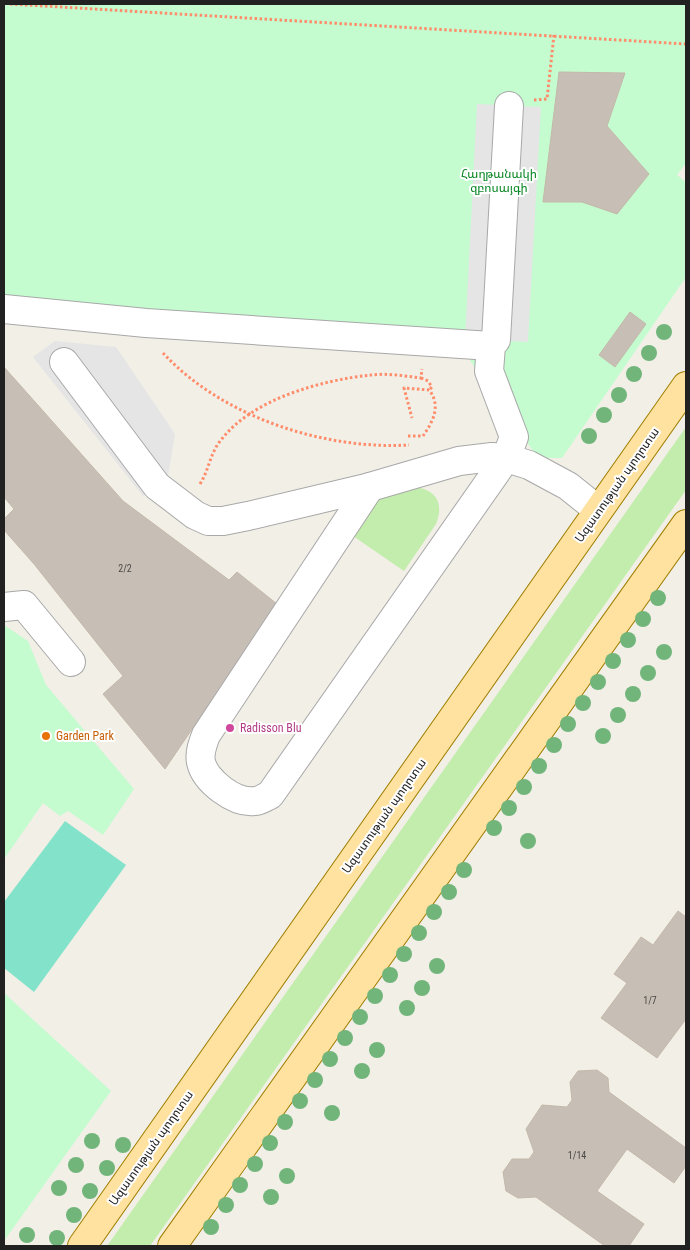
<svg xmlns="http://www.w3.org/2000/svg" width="690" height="1250" font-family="'Roboto Condensed','Noto Sans Armenian',sans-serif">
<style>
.grass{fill:#c3edac}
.park{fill:#c4fcd0}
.pitch{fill:#83e3ca}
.parking{fill:#e5e5e5}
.building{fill:#c7bfb6;stroke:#c4b8a9}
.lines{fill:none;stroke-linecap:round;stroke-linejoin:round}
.minor-casing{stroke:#a8a8a8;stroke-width:30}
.major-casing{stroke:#9e7e00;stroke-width:30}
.path{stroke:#ff8d6b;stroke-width:3;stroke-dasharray:2.5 2.5;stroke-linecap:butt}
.minor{stroke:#fff;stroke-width:28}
.major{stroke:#ffe29f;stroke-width:28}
.tree{fill:#71b57b}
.hotel-dot{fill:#d1479c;stroke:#fff;stroke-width:2}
.food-dot{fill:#e8710a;stroke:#fff;stroke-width:2}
.labels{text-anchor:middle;stroke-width:4;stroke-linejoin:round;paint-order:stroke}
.number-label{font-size:10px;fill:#4a4846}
.park-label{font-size:12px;fill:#078623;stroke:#fff}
.street-label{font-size:12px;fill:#212121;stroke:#fff}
.hotel-label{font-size:12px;fill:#b23c85;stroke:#fff;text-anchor:start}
.food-label{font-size:12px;fill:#c56008;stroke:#fff;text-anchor:start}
</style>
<rect width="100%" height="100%" fill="#f2efe7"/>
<g class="grass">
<path d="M686,427V490L150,1246H107Z"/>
<path d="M415,487C437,490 444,504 436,524L404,571L353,536L376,502L386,494Z"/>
</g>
<g class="park">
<path d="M4,4H686V163L677,175L686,182V277L562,458H538L467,356L4,296Z"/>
<path d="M4,625L28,641L46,685L134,789L103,835L68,811L60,816L43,803L4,859Z"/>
<path d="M4,993L111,1091L4,1241Z"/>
</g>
<path class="pitch" d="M65,821L126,865L34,992L4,968V902Z"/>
<g class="parking">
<path d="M477,104L541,107L528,342L465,339Z"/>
<path d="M55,341L116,347L175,434L168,476L143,496L33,357Z"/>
</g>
<g class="building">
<path d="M559,72L625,73L607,126L649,174L617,214L582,202H543Z"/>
<path d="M630,312L646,324L615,367L599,355Z"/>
<path d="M4,367L123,501L229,580L237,572L277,604L165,769L103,694L123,676L34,564L4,530V519L14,509L4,497Z"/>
<path d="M678,911L686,917V1019L657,1058L601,1018L627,983L614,974L641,937L653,945Z"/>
<path d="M597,1070L608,1078L609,1092L686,1148V1166L674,1183L627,1149L597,1191L644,1224L629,1246H605L536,1197L518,1198L506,1191L503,1172L512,1159H529L534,1152L526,1129L542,1105L567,1107L572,1100L570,1082L578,1071Z"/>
</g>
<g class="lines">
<defs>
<g id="minor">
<path d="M4,309L146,323L491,346"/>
<path d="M64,362L157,486L195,515L208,521H223L248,516L370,487L459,461L492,457L506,458L529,465L568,486L598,510"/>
<path d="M370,487L206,735C203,743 199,753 201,762C205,781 235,804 255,801C260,801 265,797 270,795L506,458L514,437L489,371L491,346L496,340L509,106"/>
<path d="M4,607L24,605L71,662"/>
</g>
<g id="major">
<path d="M82,1246L686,386"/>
<path d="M172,1246L686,524"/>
</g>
</defs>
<use href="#minor" class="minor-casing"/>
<use href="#major" class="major-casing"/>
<g class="path">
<path d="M10,4L686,44"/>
<path d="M534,100L547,99L554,35"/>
<path d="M163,353C222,417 324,450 409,445"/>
<path d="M421,378L428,381L432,387L429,390"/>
<path d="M408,436H423C432,423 442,406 429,390L404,388L412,418"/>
<path d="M200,484C209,470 210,453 221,440C252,399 322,380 371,375C387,373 405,376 421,378L422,369"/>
</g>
<use href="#minor" class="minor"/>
<use href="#major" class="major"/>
</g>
<g class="tree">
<circle cx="664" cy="332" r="8"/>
<circle cx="649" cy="353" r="8"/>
<circle cx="634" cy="374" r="8"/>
<circle cx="619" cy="395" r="8"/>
<circle cx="604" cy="415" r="8"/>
<circle cx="589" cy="436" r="8"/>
<circle cx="658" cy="598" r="8"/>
<circle cx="643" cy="619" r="8"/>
<circle cx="628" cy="640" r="8"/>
<circle cx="664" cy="652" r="8"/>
<circle cx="613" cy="661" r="8"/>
<circle cx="648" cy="673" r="8"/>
<circle cx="598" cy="682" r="8"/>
<circle cx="633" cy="694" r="8"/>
<circle cx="583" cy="703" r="8"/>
<circle cx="618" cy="715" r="8"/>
<circle cx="568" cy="724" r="8"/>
<circle cx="603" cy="736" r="8"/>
<circle cx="554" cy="745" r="8"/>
<circle cx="539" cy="766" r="8"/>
<circle cx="524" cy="787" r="8"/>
<circle cx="509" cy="808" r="8"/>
<circle cx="494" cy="828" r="8"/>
<circle cx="528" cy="841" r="8"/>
<circle cx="464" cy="870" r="8"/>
<circle cx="449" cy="892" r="8"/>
<circle cx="434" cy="912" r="8"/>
<circle cx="419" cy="933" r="8"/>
<circle cx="404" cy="954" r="8"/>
<circle cx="437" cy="966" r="8"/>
<circle cx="390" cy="975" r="8"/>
<circle cx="422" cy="988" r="8"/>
<circle cx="375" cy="996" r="8"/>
<circle cx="407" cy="1008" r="8"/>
<circle cx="360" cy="1017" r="8"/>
<circle cx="345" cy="1038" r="8"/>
<circle cx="377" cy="1050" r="8"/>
<circle cx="330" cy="1059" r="8"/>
<circle cx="362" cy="1071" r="8"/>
<circle cx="315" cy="1080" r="8"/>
<circle cx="300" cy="1101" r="8"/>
<circle cx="332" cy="1113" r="8"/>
<circle cx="285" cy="1122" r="8"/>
<circle cx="92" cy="1141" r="8"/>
<circle cx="270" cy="1143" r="8"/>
<circle cx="123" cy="1145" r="8"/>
<circle cx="255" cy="1164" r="8"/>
<circle cx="76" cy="1165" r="8"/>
<circle cx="107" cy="1168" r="8"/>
<circle cx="287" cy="1176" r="8"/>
<circle cx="240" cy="1185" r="8"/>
<circle cx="59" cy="1188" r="8"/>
<circle cx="90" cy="1191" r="8"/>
<circle cx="271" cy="1197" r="8"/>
<circle cx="226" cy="1205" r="8"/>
<circle cx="74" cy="1215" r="8"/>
<circle cx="211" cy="1227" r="8"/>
<circle cx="27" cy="1235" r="8"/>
<circle cx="57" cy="1238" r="8"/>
</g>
<circle class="hotel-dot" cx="230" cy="728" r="5"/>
<circle class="food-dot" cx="46" cy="736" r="5"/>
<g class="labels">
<g class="number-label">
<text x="125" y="572">2/2</text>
<text x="650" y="1004">1/7</text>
<text x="577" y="1159">1/14</text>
</g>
<g class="park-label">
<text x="499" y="178">Հաղթանակի<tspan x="499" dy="14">զբոսայգի</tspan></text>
</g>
<g class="street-label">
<text transform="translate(617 485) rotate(-55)" y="4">Ազատության պողոտա</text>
<text transform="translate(384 816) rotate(-55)" y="4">Ազատության պողոտա</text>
<text transform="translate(151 1148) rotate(-55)" y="4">Ազատության պողոտա</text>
</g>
<g class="hotel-label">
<text x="240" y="732">Radisson Blu</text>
</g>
<g class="food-label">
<text x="56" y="740">Garden Park</text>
</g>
</g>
<rect width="690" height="1250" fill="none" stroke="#212121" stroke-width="10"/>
</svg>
